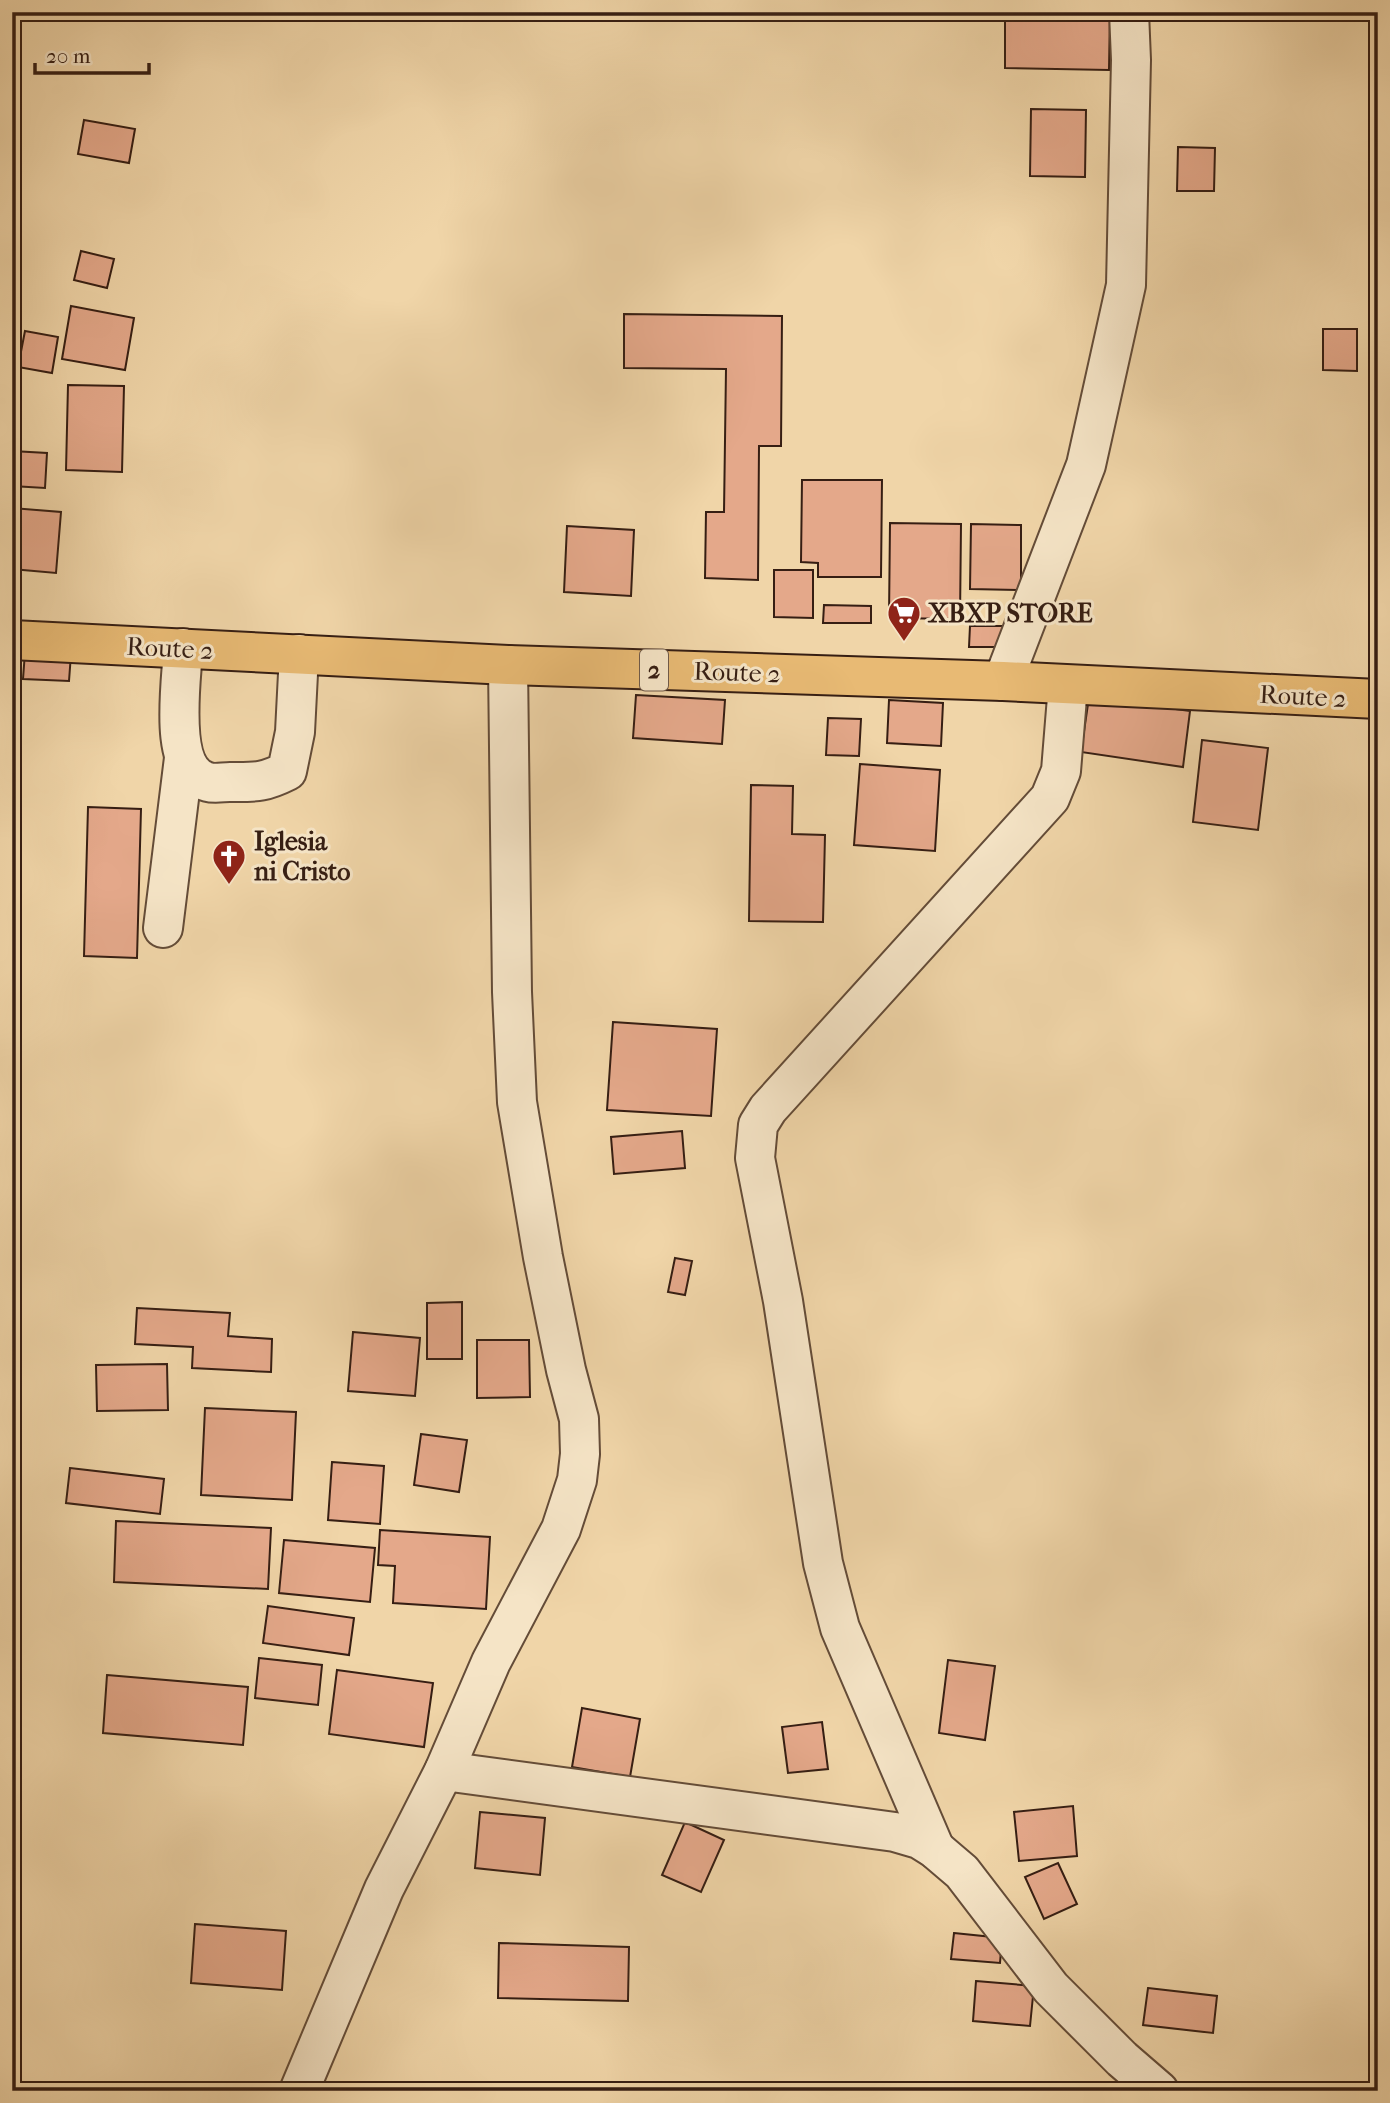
<svg xmlns="http://www.w3.org/2000/svg" width="1390" height="2103" font-family="'IM FELL French Canon',serif">
<style>
.building{fill:#e4a88a;stroke:#361e13;stroke-width:2}
.lines{fill:none;stroke-linecap:round;stroke-linejoin:round}
.minor-casing{stroke:#644c38;stroke-width:42}
.highway-casing{stroke:#361e13;stroke-width:42}
.minor{stroke:#f5e4c6;stroke-width:38}
.highway{stroke:#e8ba74;stroke-width:38}
.labels{text-anchor:middle;stroke-width:6;stroke-linejoin:round;paint-order:stroke}
.shield{fill:#f5e4c6;stroke:#6f5949;stroke-width:2}
.shield-label{font-size:24px;font-weight:bold;fill:#361e13}
.poi-label{font-size:26px;font-weight:bold;fill:#361e13;stroke:#f5e4c6;text-anchor:start}
.street-label{font-size:26px;fill:#361e13;stroke:#f5e4c6}
</style>
<rect width="100%" height="100%" fill="#f0d5a8"/>
<filter id="stains"><feTurbulence type="fractalNoise" baseFrequency=".00286" numOctaves="4"/><feColorMatrix values="0 0 0 0 .2 0 0 0 0 .09 0 0 0 0 .02 0 0 0 .5 -.17"/></filter>
<radialGradient id="worn" r=".72"><stop offset=".6" stop-color="#630" stop-opacity="0"/><stop offset="1" stop-color="#630" stop-opacity=".3"/></radialGradient>
<g class="building">
<path d="M1005,12H1110L1109,70L1005,68Z"/>
<path d="M1031,109L1086,110L1085,177L1030,176Z"/>
<path d="M84,120L135,129L129,163L78,154Z"/>
<path d="M1178,147L1215,148L1214,191H1177Z"/>
<path d="M81,251L114,259L107,288L74,280Z"/>
<path d="M71,306L134,318L125,370L62,359Z"/>
<path d="M624,314L782,316L781,446H759L758,580L705,578L706,512H724L726,369L624,368Z"/>
<path d="M1323,329H1357V371L1323,370Z"/>
<path d="M25,331L58,337L52,373L18,367Z"/>
<path d="M68,385L124,386L122,472L66,470Z"/>
<path d="M12,451L47,453L45,488L12,486Z"/>
<path d="M802,480H882L881,577H818V563L801,562Z"/>
<path d="M12,508L61,512L56,573L12,569Z"/>
<path d="M890,523L961,524L960,619L889,618Z"/>
<path d="M971,524L1021,525V590L970,589Z"/>
<path d="M567,526L634,530L631,596L564,592Z"/>
<path d="M774,570H813V618L774,617Z"/>
<path d="M824,605L871,606V623H823Z"/>
<path d="M970,626H1006L1005,647H969Z"/>
<path d="M25,652L71,654L69,681L23,679Z"/>
<path d="M636,695L725,700L722,744L633,738Z"/>
<path d="M1089,697L1190,711L1183,767L1081,752Z"/>
<path d="M889,700L943,703L941,746L887,743Z"/>
<path d="M828,718L861,719L859,756L826,755Z"/>
<path d="M1202,740L1268,748L1258,830L1193,822Z"/>
<path d="M860,764L940,770L935,851L854,845Z"/>
<path d="M751,785L793,786L792,834L825,835L823,922L749,921Z"/>
<path d="M88,807L141,809L137,958L84,956Z"/>
<path d="M613,1022L717,1029L711,1116L607,1110Z"/>
<path d="M682,1131L685,1168L614,1174L611,1137Z"/>
<path d="M675,1258L692,1261L685,1295L668,1292Z"/>
<path d="M462,1302V1359H427V1303Z"/>
<path d="M137,1308L230,1313L228,1336L272,1339L271,1372L192,1368L193,1347L135,1344Z"/>
<path d="M353,1332L420,1338L415,1396L348,1391Z"/>
<path d="M477,1340H529L530,1397L477,1398Z"/>
<path d="M167,1364L168,1410L97,1411L96,1365Z"/>
<path d="M205,1408L296,1412L292,1500L201,1495Z"/>
<path d="M421,1434L467,1440L459,1492L414,1485Z"/>
<path d="M332,1462L384,1466L380,1524L328,1520Z"/>
<path d="M70,1468L164,1479L160,1514L66,1503Z"/>
<path d="M116,1521L271,1528L268,1589L114,1582Z"/>
<path d="M380,1530L490,1537L486,1609L393,1603L395,1566L378,1565Z"/>
<path d="M284,1540L375,1548L370,1602L279,1593Z"/>
<path d="M268,1606L354,1618L349,1655L263,1643Z"/>
<path d="M259,1658L322,1665L318,1705L255,1698Z"/>
<path d="M948,1660L995,1666L985,1740L939,1733Z"/>
<path d="M337,1670L433,1683L424,1747L329,1734Z"/>
<path d="M107,1675L248,1687L243,1745L103,1733Z"/>
<path d="M582,1708L640,1719L630,1777L572,1767Z"/>
<path d="M822,1722L828,1769L788,1773L782,1727Z"/>
<path d="M1073,1806L1077,1856L1019,1861L1014,1812Z"/>
<path d="M480,1812L545,1818L540,1875L475,1868Z"/>
<path d="M685,1822L724,1840L701,1892L662,1875Z"/>
<path d="M1058,1863L1077,1904L1044,1919L1025,1877Z"/>
<path d="M195,1924L286,1931L282,1990L191,1983Z"/>
<path d="M954,1933L1002,1938L1000,1963L951,1959Z"/>
<path d="M499,1943L629,1947L628,2001L498,1998Z"/>
<path d="M976,1981L1034,1986L1030,2026L973,2021Z"/>
<path d="M1148,1988L1217,1996L1213,2033L1143,2025Z"/>
</g>
<g class="lines">
<defs>
<g id="minor">
<path d="M183,648C182,680 166,772 208,782C215,784 223,782 230,782C256,782 263,783 287,771L295,732L299,654"/>
<path d="M1003,681L1086,465L1126,285L1131,60L1129,12"/>
<path d="M163,928L184,758"/>
<path d="M444,1771L895,1832L919,1839L935,1849L962,1872L1051,1988L1122,2059L1159,2091"/>
<path d="M935,1849L840,1628L823,1563L783,1301L755,1158L758,1125L768,1109L1050,798L1061,771L1068,685"/>
<path d="M299,2091L384,1889L444,1771L491,1662L561,1529L577,1480L580,1454L579,1419L566,1370L543,1257L517,1102L512,992L508,665"/>
</g>
<path id="highway" d="M12,640L508,665L1003,681L1378,699"/>
</defs>
<use href="#minor" class="minor-casing"/>
<use href="#highway" class="highway-casing"/>
<use href="#minor" class="minor"/>
<use href="#highway" class="highway"/>
</g>
<defs>
<symbol id="supermarket-pin" viewBox="-11 -11 22 30"><path d="M0 17L-7.5 6A9.5 9.5 0 1 1 7.5 6Z" fill="#8f2418" stroke="#f5e4c6"/><path d="M-6-5.5h2.5l.6 2H6L4.5 2H-2.5L-4.4-4H-6ZM-1.5 3.2a1.3 1.3 0 1 0 .1 0ZM3 3.2a1.3 1.3 0 1 0 .1 0Z" fill="#fff"/></symbol>
<symbol id="church-pin" viewBox="-11 -11 22 30"><path d="M0 17L-7.5 6A9.5 9.5 0 1 1 7.5 6Z" fill="#8f2418" stroke="#f5e4c6"/><path d="M-1.2-6h2.4v3.5h3.3v2.4h-3.3V6h-2.4V-.1h-3.3v-2.4h3.3Z" fill="#fff"/></symbol>
</defs>
<g fill-rule="evenodd">
<use href="#supermarket-pin" x="885" y="594" width="38" height="52"/>
<use href="#church-pin" x="210" y="837" width="38" height="52"/>
</g>
<g class="labels">
<rect class="shield" x="640" y="649.5" width="28" height="41" rx="5"/>
<g class="shield-label">
<text x="654" y="678">2</text>
</g>
<g class="poi-label">
<text x="928" y="622">XBXP STORE</text>
<text x="254" y="850">Iglesia<tspan x="254" dy="30">ni Cristo</tspan></text>
</g>
<g class="street-label">
<text transform="translate(170 648) rotate(3)" y="9">Route 2</text>
<text transform="translate(737 672) rotate(2)" y="9">Route 2</text>
<text transform="translate(1303 696) rotate(3)" y="9">Route 2</text>
</g>
</g>
<rect width="1390" height="2103" fill="none" stroke="#f0d5a8" stroke-width="42"/>
<rect x="14" y="14" width="1362" height="2075" fill="none" stroke="#361e13" stroke-width="3.5"/>
<rect x="21" y="21" width="1348" height="2061" fill="none" stroke="#361e13" stroke-width="2"/>
<path d="M35 63v10h114v-10" fill="none" stroke="#361e13" stroke-width="3.5"/>
<text x="46" y="63" font-size="21" fill="#361e13" stroke="#f5e4c6" stroke-width="5" paint-order="stroke">20 m</text>
<rect width="100%" height="100%" filter="url(#stains)"/>
<rect width="100%" height="100%" fill="url(#worn)"/>
</svg>
